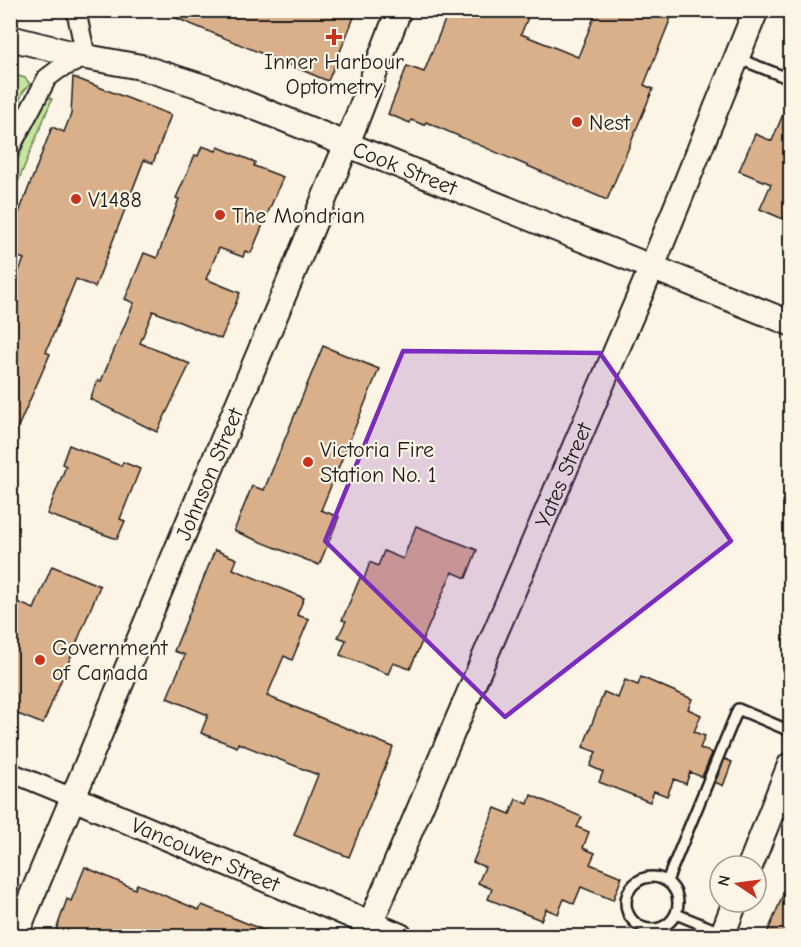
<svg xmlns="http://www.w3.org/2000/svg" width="801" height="947" font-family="'Comic Neue',sans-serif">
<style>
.green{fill:#c5e59d;stroke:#70805c;stroke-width:1.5}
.building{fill:#dab08b;stroke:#1c1c1c;stroke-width:1.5}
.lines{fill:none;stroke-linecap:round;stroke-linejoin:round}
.lane-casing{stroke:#1c1c1c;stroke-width:14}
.street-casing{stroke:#1c1c1c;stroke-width:22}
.secondary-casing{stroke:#1c1c1c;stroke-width:28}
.lane{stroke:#fcf5e5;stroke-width:9}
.street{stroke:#fcf5e5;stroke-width:18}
.secondary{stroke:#fcf5e5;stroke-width:24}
.marked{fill:#7b2cbf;fill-opacity:0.2;stroke:#7b2cbf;stroke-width:4.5;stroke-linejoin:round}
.poi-dot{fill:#c8321e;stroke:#fcf5e5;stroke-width:2}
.labels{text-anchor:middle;stroke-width:4.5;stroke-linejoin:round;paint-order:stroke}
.poi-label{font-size:22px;fill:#1c1c1c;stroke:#fcf5e5;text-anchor:start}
.street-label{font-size:22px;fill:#1c1c1c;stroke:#fcf5e5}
</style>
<rect width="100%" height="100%" fill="#fcf5e5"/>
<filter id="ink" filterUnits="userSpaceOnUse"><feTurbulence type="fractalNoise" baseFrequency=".0167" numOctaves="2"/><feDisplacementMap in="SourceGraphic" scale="12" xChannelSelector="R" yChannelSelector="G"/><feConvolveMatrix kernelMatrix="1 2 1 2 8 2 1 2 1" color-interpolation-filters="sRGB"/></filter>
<g filter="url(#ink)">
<g class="green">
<path d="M11,74L25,78L30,84L23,92L11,121Z"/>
<path d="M44,96L52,99L11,199V176Z"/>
</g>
<g class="building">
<path d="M157,10H357L328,81Z"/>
<path d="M449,10H531L521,34L578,57L597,10H674L644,85L653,89L607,200L426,122L424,125L411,120L410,123L388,114L407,66L424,72Z"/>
<path d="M73,77L171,115L153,163L144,160L95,287L76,279L46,352L50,354L11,443L10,292L24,259L10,254V236L52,127L64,132L71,114Z"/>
<path d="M790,97V222L760,209L771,184L739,171L755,134L772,141Z"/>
<path d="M202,146L216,151L218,147L255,162L254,166L283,177L251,253L245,251L243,257L219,248L206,279L240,293L221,339L153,311L140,343L190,364L157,432L90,399L98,380L101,381L134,303L125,299L144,253L157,258L179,199L176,198L195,155L198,156Z"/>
<path d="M323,346L379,369L321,510L339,517L319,565L234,531L252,486L264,490Z"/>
<path d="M69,445L121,466L123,462L140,469L120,519L125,521L117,539L47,514L66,466L62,464Z"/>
<path d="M416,526L477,550L466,578L452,572L410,669L393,663L388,674L340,655L346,640L338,637L346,621L342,620L360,578L364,579L370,562L378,566L384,551L403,559Z"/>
<path d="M215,550L237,559L233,569L304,598L297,615L309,619L292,660L284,656L267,696L393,747L349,857L294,835L318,775L238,743L237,747L201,733L208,715L167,698L185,655L174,651Z"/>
<path d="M52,566L100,586L43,724L10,711V599L34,609Z"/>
<path d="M641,677L692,699L688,709L701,715L694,732L705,736L700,748L712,753L702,777L690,772L686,784L674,779L667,796L654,791L650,802L599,782L603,772L590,766L596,752L583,747L604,692L618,698L625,680L638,685Z"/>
<path d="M725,759L732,762L723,786L715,782Z"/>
<path d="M531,795L582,817L577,827L589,832L583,848L595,853L590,864L622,877L613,900L581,887L574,904L564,899L558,914L546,909L541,920L488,899L492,889L478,883L485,867L473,862L495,808L510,814L516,799L528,804Z"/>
<path d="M85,867L135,889L137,884L199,910L202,905L278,936H54L67,899L71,901Z"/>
<path d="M790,878V936H766Z"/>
</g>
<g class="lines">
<defs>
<g id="lane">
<path d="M737,58L790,79"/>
<circle cx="652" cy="903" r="26"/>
<path d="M667,881L738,709L790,731"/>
<path d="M676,914L723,933"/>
</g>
<g id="street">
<path d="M10,148L47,78L59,69L86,57L76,10"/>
<path d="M10,772L73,798"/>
</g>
<g id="secondary">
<path id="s1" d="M10,38L86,57L141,67L207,88L790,323"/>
<path id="s2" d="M73,798L400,936"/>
<path d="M750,866L790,765"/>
<path id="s3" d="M15,936L347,144L399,10"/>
<path id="s4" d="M365,936L652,267L756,10"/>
<path d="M722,936L735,902"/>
</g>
</defs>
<use href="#lane" class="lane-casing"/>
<use href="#street" class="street-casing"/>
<use href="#secondary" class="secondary-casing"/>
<use href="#lane" class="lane"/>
<use href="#street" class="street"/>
<use href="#secondary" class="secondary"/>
</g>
</g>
<path class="marked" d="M403,351L600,353L731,541L505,717L325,541Z"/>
<g class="poi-dot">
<path d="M331 28h6v6h6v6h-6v6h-6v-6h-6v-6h6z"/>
<circle cx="577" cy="122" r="6"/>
<circle cx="76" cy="199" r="6"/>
<circle cx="220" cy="215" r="6"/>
<circle cx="308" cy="462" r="6"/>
<circle cx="40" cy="660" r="6"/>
</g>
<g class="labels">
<g class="poi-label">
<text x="334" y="69" text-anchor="middle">Inner Harbour<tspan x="334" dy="25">Optometry</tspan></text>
<text x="589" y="130">Nest</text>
<text x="88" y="207">V1488</text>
<text x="232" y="223">The Mondrian</text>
<text x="320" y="457">Victoria Fire<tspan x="320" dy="25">Station No. 1</tspan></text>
<text x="52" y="655">Government<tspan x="52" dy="25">of Canada</tspan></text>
</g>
<g class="street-label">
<text dy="8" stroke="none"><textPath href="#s1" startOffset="417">Cook Street</textPath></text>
<text dy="8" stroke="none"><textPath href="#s3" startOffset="501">Johnson Street</textPath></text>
<text dy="8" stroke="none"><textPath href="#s4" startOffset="502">Yates Street</textPath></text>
<text dy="8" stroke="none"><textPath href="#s2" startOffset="144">Vancouver Street</textPath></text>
</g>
</g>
<rect width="801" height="947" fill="none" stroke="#fcf5e5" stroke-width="36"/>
<rect x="18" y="18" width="765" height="911" fill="none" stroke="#1c1c1c" stroke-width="2" filter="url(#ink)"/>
<g transform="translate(738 884) rotate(283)"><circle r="28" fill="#fcf5e5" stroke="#a29e95" stroke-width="1.5"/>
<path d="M0-4.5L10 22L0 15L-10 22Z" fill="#c8321e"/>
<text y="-9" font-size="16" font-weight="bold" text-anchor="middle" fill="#1c1c1c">N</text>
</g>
</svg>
